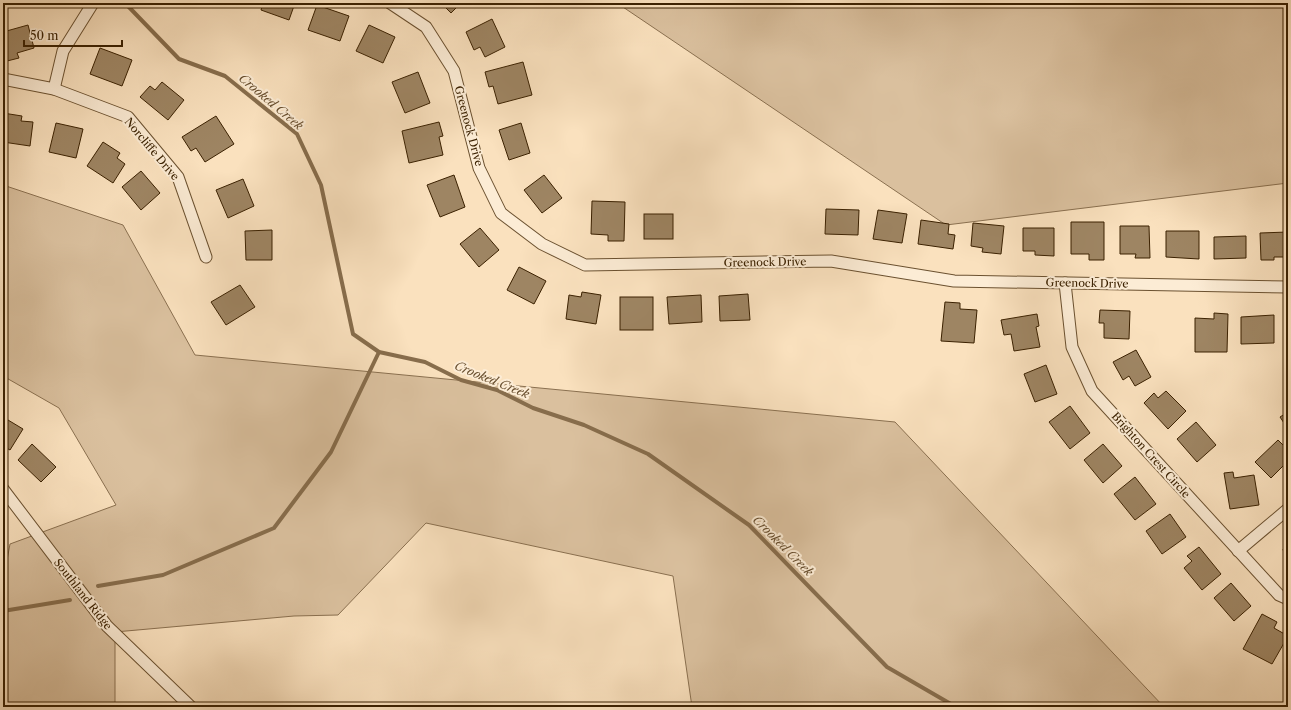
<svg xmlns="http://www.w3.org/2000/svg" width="1291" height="710" font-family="'Libre Caslon Text',serif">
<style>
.green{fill:#dac09e;stroke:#8a7050}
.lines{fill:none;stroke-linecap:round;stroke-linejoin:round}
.stream{stroke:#876d4c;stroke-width:4}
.building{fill:#9e8563;stroke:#3b2101}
.minor-casing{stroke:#6b5130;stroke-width:13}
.minor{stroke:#fcecd5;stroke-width:11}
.labels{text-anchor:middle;stroke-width:4;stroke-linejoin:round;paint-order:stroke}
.street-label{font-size:11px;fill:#3b2101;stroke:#fcecd5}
.water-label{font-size:12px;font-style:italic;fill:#674d2d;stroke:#fcecd5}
</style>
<rect width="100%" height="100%" fill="#fae1be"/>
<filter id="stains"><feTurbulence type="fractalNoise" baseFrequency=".005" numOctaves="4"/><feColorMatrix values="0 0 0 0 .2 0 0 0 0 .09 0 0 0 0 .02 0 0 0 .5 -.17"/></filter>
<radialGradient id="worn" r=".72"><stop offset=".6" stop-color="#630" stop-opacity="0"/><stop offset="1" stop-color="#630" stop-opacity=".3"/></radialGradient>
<g class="green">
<path d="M617,3H1288V183L946,225Z"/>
<path d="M3,185L123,225L195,355L895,422L1164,707H692L673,576L426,523L338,615L294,616L115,632V707H3V582L10,544L116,505L59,408L3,376Z"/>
</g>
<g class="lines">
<g class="stream">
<path d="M125,3L179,59L225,76L297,134L321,185L353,334L379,352L425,362L461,380L497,390L533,408L584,425L648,454L749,525L887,667L956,707"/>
<path d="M98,586L163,575L274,528L331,452L379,352"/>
<path d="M3,611L70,600"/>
</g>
</g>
<g class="building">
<path d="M263,3H295L289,20L261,10Z"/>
<path d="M441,3H461L451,13Z"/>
<path d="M317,5L349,16L340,41L308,30Z"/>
<path d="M492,19L505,47L485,57L480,47L474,50L466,32Z"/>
<path d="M28,25L34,48L17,53L19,58L3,62V32Z"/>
<path d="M369,25L395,37L383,63L356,51Z"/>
<path d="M100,48L132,60L122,86L90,74Z"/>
<path d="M523,62L532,95L498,104L493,86L489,87L485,72Z"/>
<path d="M418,72L430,103L405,113L392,82Z"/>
<path d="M162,82L184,100L168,120L140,97L150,86L155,90Z"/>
<path d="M3,113L22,116L21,121L33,122L30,146L3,142Z"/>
<path d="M216,116L234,144L205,162L196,148L191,151L182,137Z"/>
<path d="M439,122L443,136L439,137L443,155L409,163L402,131Z"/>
<path d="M56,123L83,129L76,158L49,152Z"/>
<path d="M521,123L530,153L509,160L499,130Z"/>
<path d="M103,142L120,153L117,158L125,164L113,183L87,166Z"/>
<path d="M141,171L160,193L141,210L122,187Z"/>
<path d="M454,175L465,207L440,217L427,185Z"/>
<path d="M544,175L562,198L542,213L524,190Z"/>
<path d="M243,179L254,206L228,218L216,190Z"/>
<path d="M592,201L625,202L624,241H608V235L591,234Z"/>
<path d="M826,209L859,210L858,235L825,234Z"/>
<path d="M878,210L907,214L902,243L873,239Z"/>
<rect x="644" y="214" width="29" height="25"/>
<path d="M921,220L949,224L948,234L955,235L953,249L918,244Z"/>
<path d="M1071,222H1104V260H1089V254H1071Z"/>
<path d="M973,223L1004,226L1001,254L982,252L983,248L971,246Z"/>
<path d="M1120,226H1149L1150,258H1135L1136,254H1120Z"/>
<path d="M480,228L499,250L479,267L460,244Z"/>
<path d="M1023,228H1054V256L1035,255V251H1023Z"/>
<path d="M272,230V260H246L245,231Z"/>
<path d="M1166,231H1199V259L1166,257Z"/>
<path d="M1288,232V257H1274V260H1261L1260,233Z"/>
<path d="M1246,236V258L1214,259V237Z"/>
<path d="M519,267L546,281L534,304L507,290Z"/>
<path d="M240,285L255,307L226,325L211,302Z"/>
<path d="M582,292L601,295L596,324L566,319L569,295L581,297Z"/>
<path d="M748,294L750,320L720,321L719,296Z"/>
<path d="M701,295L702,322L669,324L667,297Z"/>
<rect x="620" y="297" width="33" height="33"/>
<path d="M945,302L960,303V309L977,310L974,343L941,341Z"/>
<path d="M1100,310L1130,311L1129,339L1104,338V323H1099Z"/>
<path d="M1214,313L1228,314L1227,352H1195V318L1214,319Z"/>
<path d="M1037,314L1039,326L1036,327L1040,347L1014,351L1011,334L1004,335L1001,320Z"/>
<path d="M1274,315V343L1241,344V317Z"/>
<path d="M1136,350L1151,377L1135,386L1129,376L1123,380L1113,362Z"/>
<path d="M1046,365L1057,394L1035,402L1024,374Z"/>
<path d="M1166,391L1186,411L1168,429L1144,403L1154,393L1158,398Z"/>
<path d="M1070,406L1090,433L1070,449L1049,422Z"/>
<path d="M1288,412V429L1280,417Z"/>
<path d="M3,417L23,429L10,450L3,446Z"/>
<path d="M1196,422L1216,445L1197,462L1177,439Z"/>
<path d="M1278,440L1288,450V461L1271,478L1255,462Z"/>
<path d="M32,444L56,467L41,482L18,460Z"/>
<path d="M1103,444L1122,466L1103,483L1084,460Z"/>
<path d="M1233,472L1234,478L1254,475L1259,505L1230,509L1224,473Z"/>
<path d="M1135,477L1156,504L1135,520L1114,494Z"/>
<path d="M1170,514L1186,537L1162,554L1146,531Z"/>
<path d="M1199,547L1221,574L1202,590L1184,568L1192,561L1187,556Z"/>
<path d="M1288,547V566H1287L1283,549Z"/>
<path d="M1231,583L1251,606L1234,621L1214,598Z"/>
<path d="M1262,614L1277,622L1274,628L1288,636L1272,664L1243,649Z"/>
</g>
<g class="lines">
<defs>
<g id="minor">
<path d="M390,3L426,27L454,71L479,168L501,213L542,244L585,265L831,261L954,281L1288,287"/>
<path d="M3,79L54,89L128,117L178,177L206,257"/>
<path d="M54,89L63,51L93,3"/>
<path d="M1065,283L1072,347L1092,391L1279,595L1288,599"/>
<path d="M3,489L107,626L191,707"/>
<path d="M1238,551L1288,509"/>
</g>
</defs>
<use href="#minor" class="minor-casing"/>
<use href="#minor" class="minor"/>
</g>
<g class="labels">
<g class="street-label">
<text transform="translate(469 126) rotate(75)" y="4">Greenock Drive</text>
<text transform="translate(152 149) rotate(50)" y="4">Norcliffe Drive</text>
<text transform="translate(765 262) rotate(-1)" y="4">Greenock Drive</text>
<text transform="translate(1087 283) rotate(1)" y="4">Greenock Drive</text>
<text transform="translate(1151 455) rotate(48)" y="4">Brighton Crest Circle</text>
<text transform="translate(83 594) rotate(52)" y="4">Southland Ridge</text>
</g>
<g class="water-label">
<text transform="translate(271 102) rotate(40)" y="4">Crooked Creek</text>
<text transform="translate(492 380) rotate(22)" y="4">Crooked Creek</text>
<text transform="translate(783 546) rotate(45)" y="4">Crooked Creek</text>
</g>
</g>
<rect width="1291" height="710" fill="none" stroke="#fae1be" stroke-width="16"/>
<rect x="4" y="4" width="1283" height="702" fill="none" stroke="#3b2101" stroke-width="2"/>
<rect x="8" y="8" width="1275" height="694" fill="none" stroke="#3b2101"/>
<path d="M24 40v6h98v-6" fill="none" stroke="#3b2101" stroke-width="2"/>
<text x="30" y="40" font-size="12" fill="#3b2101" stroke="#fcecd5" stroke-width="3" paint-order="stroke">50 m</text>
<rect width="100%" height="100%" filter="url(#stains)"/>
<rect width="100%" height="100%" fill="url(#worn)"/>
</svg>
